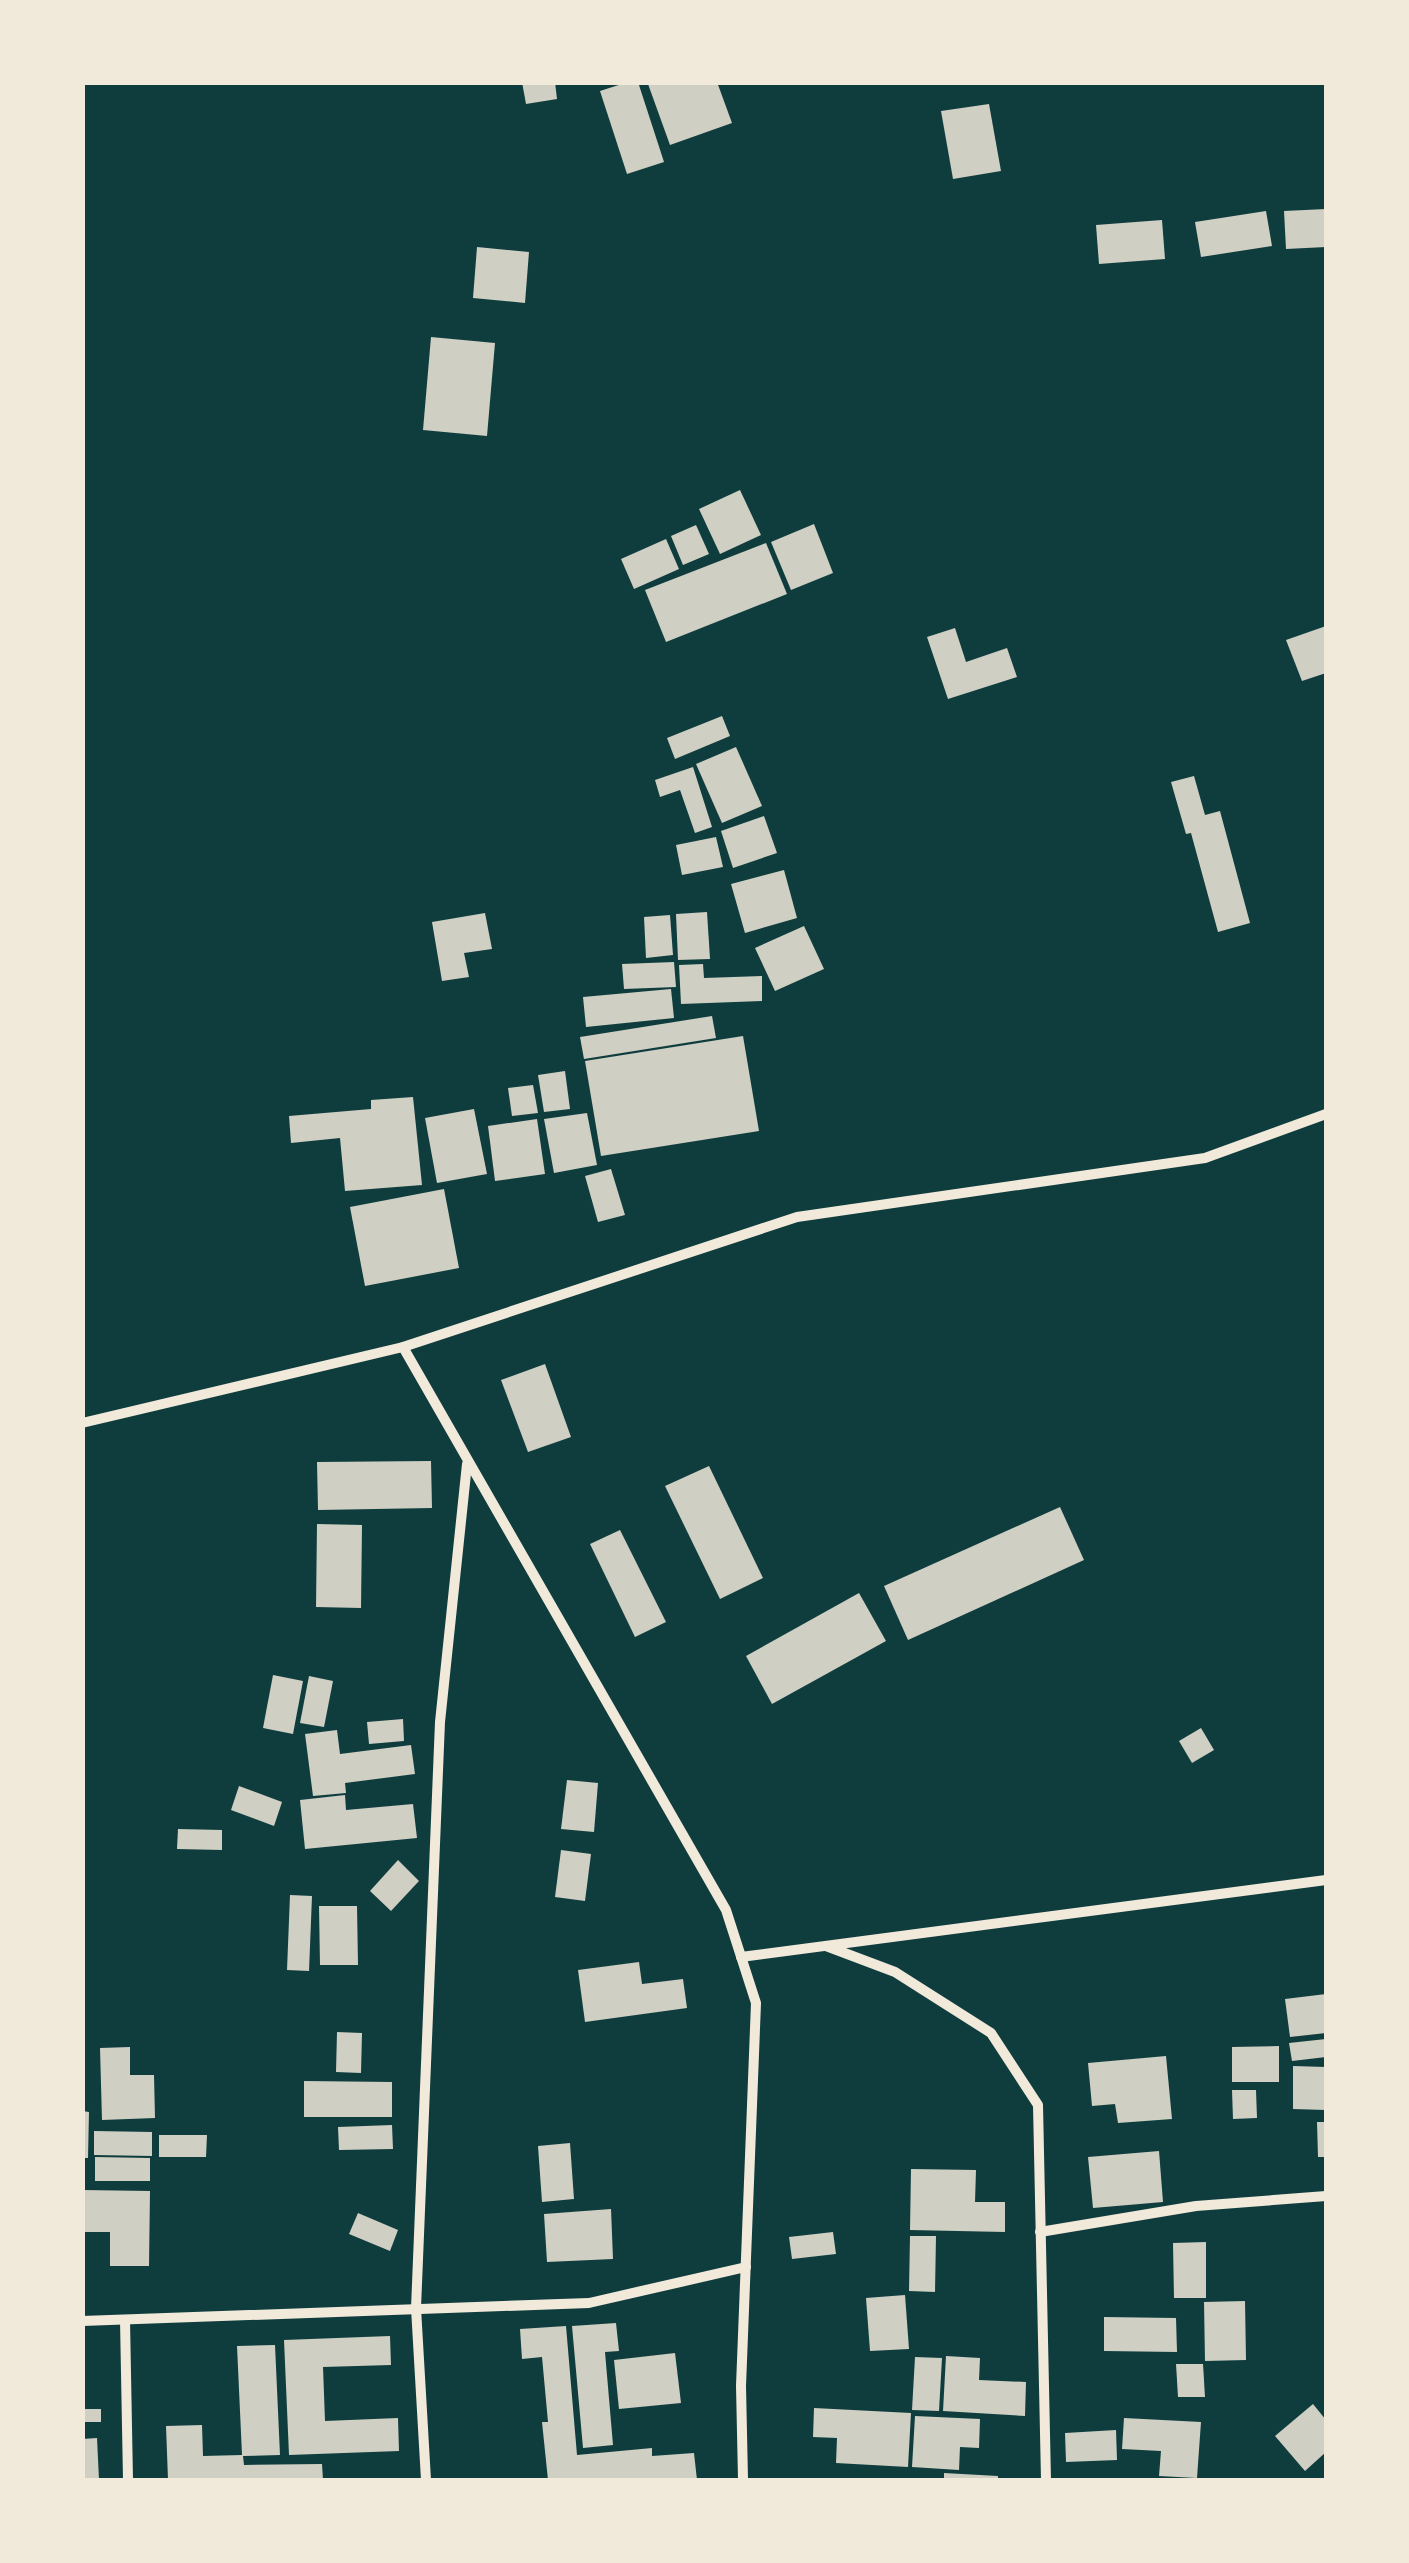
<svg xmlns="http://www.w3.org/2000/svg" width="1409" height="2563" font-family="Figtree,sans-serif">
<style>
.building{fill:#cfcfc3}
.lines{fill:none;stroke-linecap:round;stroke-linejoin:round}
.minor{stroke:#f1e9da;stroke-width:10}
</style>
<rect width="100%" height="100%" fill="#0f3d3e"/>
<g class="building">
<path d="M522,82H555L557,99L526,104Z"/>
<path d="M628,82H638L664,162L627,174L600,91Z"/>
<path d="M653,82H717L732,123L670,145L648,84Z"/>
<path d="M989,104L1001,171L953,179L941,111Z"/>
<path d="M1326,209V247L1286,249L1284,211Z"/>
<path d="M1266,211L1272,246L1201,257L1195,222Z"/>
<path d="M1162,220L1165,259L1099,264L1096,225Z"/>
<path d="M477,247L529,252L525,303L473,298Z"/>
<path d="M431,337L495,343L487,436L423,430Z"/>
<path d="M740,490L761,535L720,554L699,509Z"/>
<path d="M814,524L833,573L791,590L771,542Z"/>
<path d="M696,525L709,554L683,565L671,536Z"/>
<path d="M666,539L679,569L634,589L621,559Z"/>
<path d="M766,543L787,594L666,642L645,590Z"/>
<path d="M1326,626V673L1302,681L1286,640Z"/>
<path d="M955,628L966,662L1007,648L1017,677L948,699L927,637Z"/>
<path d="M722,716L730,736L675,759L667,738Z"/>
<path d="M736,747L762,806L722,823L696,764Z"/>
<path d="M693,767L712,827L695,833L680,790L660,797L655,780Z"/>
<path d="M1194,776L1205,815L1220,811L1250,923L1218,932L1191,833L1186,834L1171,782Z"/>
<path d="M764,816L777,853L733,868L721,831Z"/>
<path d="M716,837L723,867L682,875L676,845Z"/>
<path d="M784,870L797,918L745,933L731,884Z"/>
<path d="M707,912L710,959L678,960L676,914Z"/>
<path d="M485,913L492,949L464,953L469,977L442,981L432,922Z"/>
<path d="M670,915L673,955L646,958L644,917Z"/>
<path d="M804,926L824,969L775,991L755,948Z"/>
<path d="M674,962L676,987L624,989L622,964Z"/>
<path d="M703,964L704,978L762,976V1001L681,1004L679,965Z"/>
<path d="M671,989L674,1018L586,1027L583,997Z"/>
<path d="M712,1016L716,1038L584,1059L580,1037Z"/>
<path d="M743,1036L759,1131L601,1156L585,1061Z"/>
<path d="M565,1071L570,1109L544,1112L538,1075Z"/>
<path d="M533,1085L538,1113L512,1116L508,1088Z"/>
<path d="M413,1097L422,1185L345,1191L340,1138L291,1143L289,1116L371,1109V1100Z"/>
<path d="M474,1109L487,1174L437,1183L425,1118Z"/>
<path d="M587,1113L597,1165L554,1173L544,1119Z"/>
<path d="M537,1119L545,1174L495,1181L488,1126Z"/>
<path d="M611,1169L625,1215L598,1222L585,1176Z"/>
<path d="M444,1189L459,1268L365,1286L350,1207Z"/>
<path d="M545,1364L571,1437L528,1452L501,1380Z"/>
<path d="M431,1461L432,1508L318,1510L317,1462Z"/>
<path d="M709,1466L763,1578L720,1599L665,1486Z"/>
<path d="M1060,1507L1084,1560L908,1640L884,1586Z"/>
<path d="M317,1524L362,1525L361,1608L316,1607Z"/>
<path d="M620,1530L666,1622L635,1637L590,1544Z"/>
<path d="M859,1593L886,1641L772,1704L746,1656Z"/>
<path d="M273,1675L303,1681L293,1734L263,1728Z"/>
<path d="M309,1676L333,1681L324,1727L300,1723Z"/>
<path d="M403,1719L404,1741L369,1744L367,1722Z"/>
<path d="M1201,1728L1214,1750L1192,1763L1179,1741Z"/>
<path d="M337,1730L340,1754L411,1745L415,1774L345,1783L346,1793L313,1796L305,1734Z"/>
<path d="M567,1780L598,1783L594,1832L561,1829Z"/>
<path d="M239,1786L282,1802L274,1826L231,1810Z"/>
<path d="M345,1795L346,1810L413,1804L417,1838L305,1849L300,1800Z"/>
<path d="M178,1829L222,1830V1850L177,1849Z"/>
<path d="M561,1850L591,1854L585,1901L555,1897Z"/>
<path d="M398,1860L419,1881L391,1911L370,1891Z"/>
<path d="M290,1895L312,1896L309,1971L287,1970Z"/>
<path d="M319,1906H357L358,1965H320Z"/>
<path d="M639,1962L642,1984L683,1979L687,2008L585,2022L578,1970Z"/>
<path d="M1326,1994V2033L1290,2037L1285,1999Z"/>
<path d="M337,2032L362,2033L361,2073L336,2072Z"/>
<path d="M1326,2039V2057L1292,2061L1289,2043Z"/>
<path d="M1279,2046V2082H1232V2047Z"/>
<path d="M130,2047V2075H154L155,2118L102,2120L100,2048Z"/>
<path d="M1166,2056L1172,2119L1118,2123L1115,2104L1092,2106L1088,2063Z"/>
<path d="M1293,2066L1326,2067V2110L1293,2109Z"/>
<path d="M304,2081L392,2082V2117H304Z"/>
<path d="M1232,2090H1256L1257,2118L1233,2119Z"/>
<path d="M82,2111L89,2112L88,2158H82Z"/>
<path d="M1317,2122H1326V2157H1318Z"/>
<path d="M392,2125L393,2149L339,2150L338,2127Z"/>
<path d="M94,2131L152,2132V2156L94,2155Z"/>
<path d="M159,2135H207L206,2157H159Z"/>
<path d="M570,2143L574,2199L542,2202L538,2146Z"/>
<path d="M1159,2151L1163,2202L1093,2208L1088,2157Z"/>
<path d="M95,2157L150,2158V2181H95Z"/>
<path d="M911,2169L976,2170L975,2202H1005V2232L910,2230Z"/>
<path d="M82,2190L150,2191L149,2266H110V2232H82Z"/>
<path d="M611,2209L613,2259L547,2262L544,2214Z"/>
<path d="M358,2213L398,2230L390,2251L349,2234Z"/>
<path d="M833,2232L836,2254L792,2259L789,2237Z"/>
<path d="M910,2236H936L935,2292L909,2291Z"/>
<path d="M1206,2242V2298H1174L1173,2243Z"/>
<path d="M905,2295L909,2349L870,2351L866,2298Z"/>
<path d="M1245,2301L1246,2360L1205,2361L1204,2302Z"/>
<path d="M1104,2317L1176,2318L1177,2352L1104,2351Z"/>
<path d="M616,2323L619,2351L605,2352L613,2445L583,2448L572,2326Z"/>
<path d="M566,2326L577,2455L652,2448V2456L694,2453L697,2480H548L542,2422H548L542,2357L522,2359L520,2329Z"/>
<path d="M390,2336L391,2365L323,2367L325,2421L398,2418L399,2451L289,2455L284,2340Z"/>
<path d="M275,2345L280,2455L243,2456L244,2465L322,2464L323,2480H168L166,2426L202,2425L203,2456L242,2455L237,2346Z"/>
<path d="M675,2353L681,2403L619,2409L614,2360Z"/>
<path d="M946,2356L980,2358L979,2380L1026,2382L1025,2416L943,2411Z"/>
<path d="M915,2357L942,2358L939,2411L912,2410Z"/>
<path d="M1176,2364H1203L1205,2397H1178Z"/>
<path d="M1313,2404L1326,2420V2452L1305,2471L1275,2436Z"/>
<path d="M814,2408L911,2413L908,2467L836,2463L837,2438L813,2437Z"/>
<rect x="82" y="2409" width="19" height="13"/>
<path d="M915,2416L980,2419L979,2448L960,2447L959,2470L912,2467Z"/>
<path d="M1124,2418L1201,2422L1197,2478L1159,2476L1161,2451L1122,2449Z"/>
<path d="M1116,2430L1117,2460L1066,2462L1065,2433Z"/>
<path d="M97,2438L99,2480H82V2439Z"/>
<path d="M944,2473L998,2476V2480H944Z"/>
</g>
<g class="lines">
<g class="minor">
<path d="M403,1347L726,1910L756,2003L741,2386L743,2480"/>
<path d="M82,1423L403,1347L797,1217L1205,1158L1326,1114"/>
<path d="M826,1946L895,1972L991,2033L1038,2105L1046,2480"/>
<path d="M741,1957L1326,1880"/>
<path d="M1040,2232L1196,2206L1326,2196"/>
<path d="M125,2320L128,2480"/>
<path d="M82,2321L589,2303L746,2267"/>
<path d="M426,2480L416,2308L440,1722L467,1464"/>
</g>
</g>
<rect width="1409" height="2563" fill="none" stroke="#f1e9da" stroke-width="170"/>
</svg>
